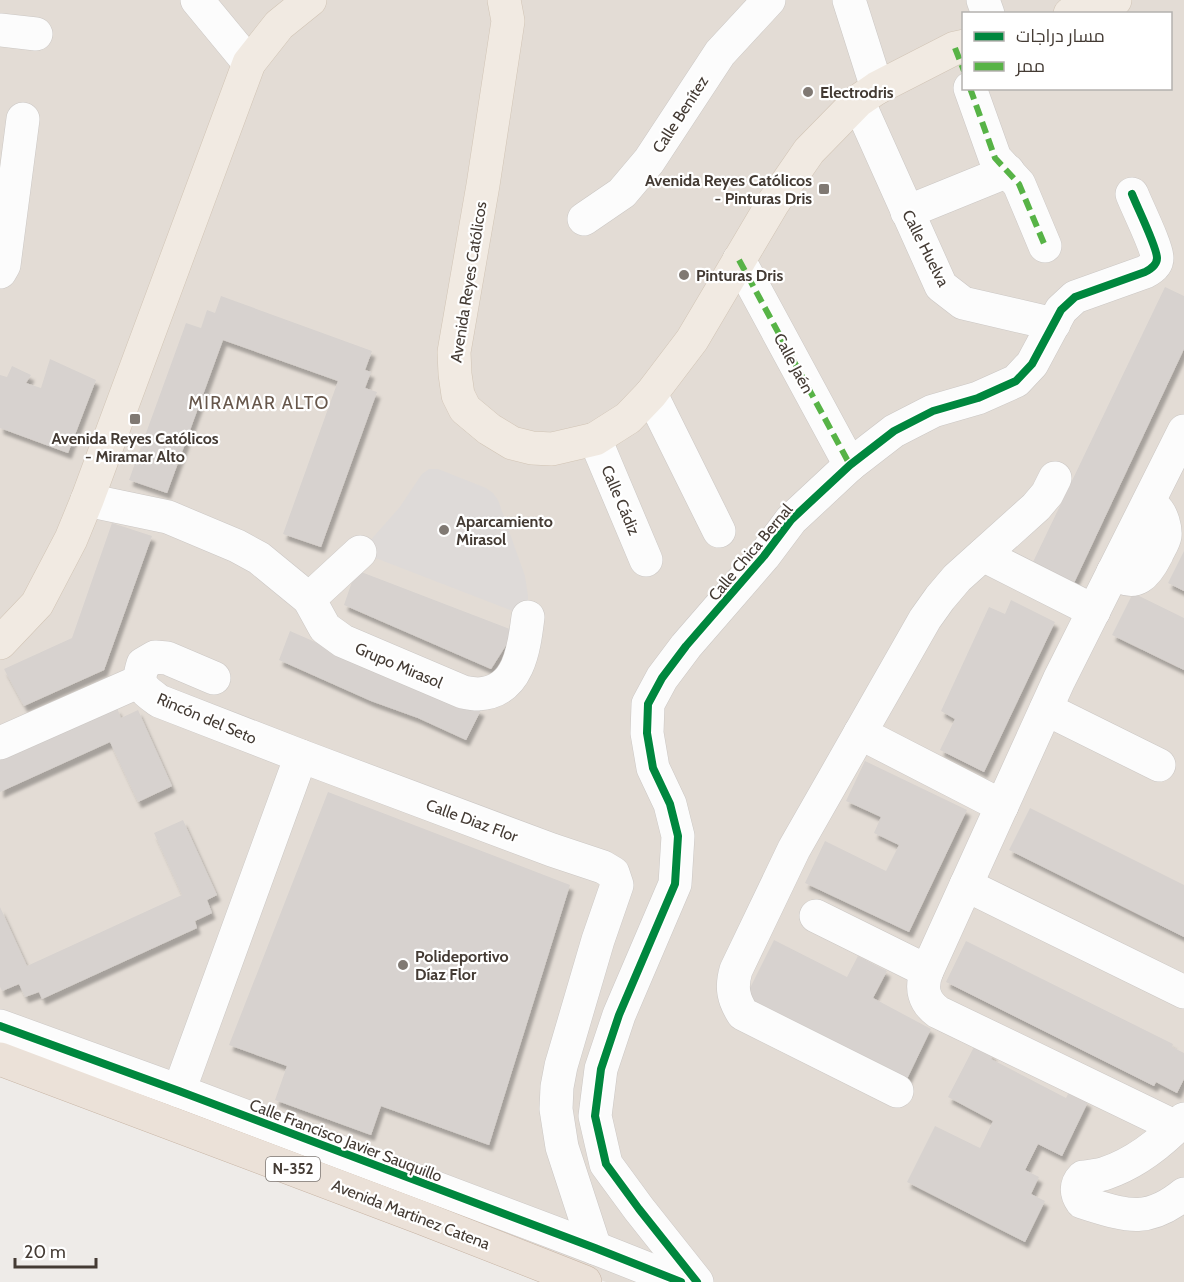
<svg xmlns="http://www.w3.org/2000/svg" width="1184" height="1282" font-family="Cabin,Cairo,sans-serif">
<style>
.residential{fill:#e3dcd5;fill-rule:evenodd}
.parking{fill:#dedad8}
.building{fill:#d7d2cf;filter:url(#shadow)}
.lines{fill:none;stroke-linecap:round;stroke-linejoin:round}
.minor-casing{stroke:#cbc7c4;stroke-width:34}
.major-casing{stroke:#d1c4b5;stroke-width:34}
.highway-casing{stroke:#c6b3a3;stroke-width:34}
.minor{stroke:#fcfcfc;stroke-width:33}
.major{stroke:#f1eae2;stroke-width:33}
.highway{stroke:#ebe1d8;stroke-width:33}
.quiet{stroke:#57b346;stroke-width:6;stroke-dasharray:12 6;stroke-linecap:butt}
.cycleway-casing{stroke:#fff;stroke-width:11}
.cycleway{stroke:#00873e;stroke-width:8}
.poi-dot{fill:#807973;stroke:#fff;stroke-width:2}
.labels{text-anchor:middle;stroke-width:4.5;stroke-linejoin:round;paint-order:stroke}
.shield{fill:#fff;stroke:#7c7671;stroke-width:1.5}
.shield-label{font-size:15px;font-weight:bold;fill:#443b34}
.poi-label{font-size:16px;font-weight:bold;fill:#443b34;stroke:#fff;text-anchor:start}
.street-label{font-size:16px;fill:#443b34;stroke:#fff}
.neighbourhood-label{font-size:18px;letter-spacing:1.5px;fill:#67574b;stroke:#fff}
</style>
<defs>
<filter id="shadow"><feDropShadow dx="3.5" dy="6" stdDeviation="1.5" flood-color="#0004"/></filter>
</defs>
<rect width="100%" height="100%" fill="#eeebe8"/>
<path class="residential" d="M0,0H1184V1282H606L0,1059ZM964,14H1170V88H964Z"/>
<path class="parking" d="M429,469H438L486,488L493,493L498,500L525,576L528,596V617L360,552L399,508L422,474Z"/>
<g class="building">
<path d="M1165,287L1184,296V349L1074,583L1033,562Z"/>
<path d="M221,296L372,351L365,370L371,372L365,388L377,392L321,547L283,534L338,381L223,340L167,493L129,480L186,323L201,328L207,310L215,313Z"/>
<path d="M50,359L96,380L68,453L0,428V375L7,377L12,366L31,375L26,383L41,388Z"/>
<path d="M112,523L152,536L104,670L24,706L4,669L72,638Z"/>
<path d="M1184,551V591L1168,583Z"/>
<path d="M356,570L515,631L491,669L344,605Z"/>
<path d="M1133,593L1184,618V670L1112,635Z"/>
<path d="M1011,600L1055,622L984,772L940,750L955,719L941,711L989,607L1005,614Z"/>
<path d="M290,631L384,672L481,710L466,740L418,718L371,701L279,660Z"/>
<path d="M117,708L121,718L138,710L172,786L138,802L110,742L0,792V750Z"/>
<path d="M865,761L967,810L909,932L805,883L825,841L886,871L899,845L874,833L881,817L846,801Z"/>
<path d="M328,792L570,885L489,1145L381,1106L371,1135L275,1100L287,1066L229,1045Z"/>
<path d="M1030,808L1184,885V937L1009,850Z"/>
<path d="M183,820L217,895L207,900L212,913L195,921L197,928L42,999L39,992L25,997L19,984L2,991L0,987V907L27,966L182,895L154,833Z"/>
<path d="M774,940L847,977L858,956L887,971L873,998L931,1029L906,1081L745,998Z"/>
<path d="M966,941L1173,1044L1172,1047L1184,1053V1079L1177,1093L1156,1082L1154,1086L946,982Z"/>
<path d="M975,1045L993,1055L991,1059L1066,1098L1069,1092L1088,1102L1062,1156L1038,1144L1025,1170L1039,1177L1031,1194L1045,1201L1025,1242L907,1182L935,1126L980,1148L993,1121L948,1097Z"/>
</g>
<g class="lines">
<defs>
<g id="minor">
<path d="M197,0L249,63"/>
<path d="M849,0L877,88"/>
<path d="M983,0L988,14"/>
<path d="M0,30L36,34"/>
<path d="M970,88L995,158L1019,184L1045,246"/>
<path d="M858,101L941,286L963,303L1054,324"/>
<path d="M907,212L1008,171"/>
<path d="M584,219L622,193L649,161L720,53L769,0"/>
<path d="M739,260L850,465"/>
<path d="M0,272L4,265L23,119"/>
<path d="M651,394L719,531"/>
<path d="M595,439L646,560"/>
<path d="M87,500L168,517L237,546L259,558L309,599"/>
<path d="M360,552L309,599L325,628L343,641L463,692C468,693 473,694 478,694C519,692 524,649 528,617"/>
<path d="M983,555L1094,611"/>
<path d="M1113,572C1136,589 1147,574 1157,554C1159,549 1164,542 1165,536C1166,529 1162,514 1156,509C1154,507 1150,506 1148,504"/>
<path d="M214,678L167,658L155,657L143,664C136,685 142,688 159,701L301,756L552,850L603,867L613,873L617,885L598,940L561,1066L557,1087L556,1109L562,1147L595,1248"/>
<path d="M1046,709L1159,765"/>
<path d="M860,733L1002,806"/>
<path d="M0,743L140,681"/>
<path d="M966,885L1184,992"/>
<path d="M816,916L927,971"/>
<path d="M0,1026L179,1091L595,1248L681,1282"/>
<path d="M179,1091L301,756"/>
<path d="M897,1091L743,1014C733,999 731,987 736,970L794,849L925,619L940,598L957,578L1036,507L1047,494L1055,478"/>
<path d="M1184,1119C1163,1141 1136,1163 1106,1173C1099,1176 1090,1176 1083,1177C1075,1185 1076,1194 1082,1202C1125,1215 1146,1225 1184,1194"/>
<path d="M1176,1127L938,1012C924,1002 920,988 927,971L1059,680L1184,431"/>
<path d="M697,1282L639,1209L606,1164L595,1116L601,1069L619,1015L675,884L678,836L670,804L653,768L647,733L648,704L662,678L686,646L764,556L791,520L850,465L894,431L933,411L978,398L1016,381L1032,364L1061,310L1075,297L1145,272C1151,269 1157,265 1157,258C1157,247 1137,207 1132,194"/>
</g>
<g id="major">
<path d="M504,0L508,21L483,185L454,352L455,374L458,395L465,409L489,429L512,443L532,448L552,449L595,439L628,418L651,394L692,340L773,203L809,151L858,101L877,88L955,48L964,46"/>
<path d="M1070,14L1115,0"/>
<path d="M0,643L37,604L71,539L87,500L249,63L279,25L310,0"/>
</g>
<path id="highway" d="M0,1059L422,1218L585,1282"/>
</defs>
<use href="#minor" class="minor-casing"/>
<use href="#major" class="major-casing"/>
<use href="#highway" class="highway-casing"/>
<use href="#minor" class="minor"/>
<use href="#major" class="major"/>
<use href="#highway" class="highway"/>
<g class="quiet">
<path d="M955,48L964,71"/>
<path d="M970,88L995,158L1019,184L1045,246"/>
<path d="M739,260L850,465"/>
</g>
<defs>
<g id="cycleway">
<path d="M0,1026L179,1091L595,1248L681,1282"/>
<path d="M697,1282L639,1209L606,1164L595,1116L601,1069L619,1015L675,884L678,836L670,804L653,768L647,733L648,704L662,678L686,646L764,556L791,520L850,465L894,431L933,411L978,398L1016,381L1032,364L1061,310L1075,297L1145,272C1151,269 1157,265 1157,258C1157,247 1137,207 1132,194"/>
</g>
</defs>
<use href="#cycleway" class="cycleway-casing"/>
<use href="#cycleway" class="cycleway"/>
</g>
<g class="poi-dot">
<circle cx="808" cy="92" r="6"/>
<rect x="818" y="183" width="12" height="12" rx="3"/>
<circle cx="684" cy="275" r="6"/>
<rect x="129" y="413" width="12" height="12" rx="3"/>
<circle cx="444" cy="530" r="6"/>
<circle cx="403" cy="965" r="6"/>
</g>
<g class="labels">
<rect class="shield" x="266" y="1157" width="54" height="24" rx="4.5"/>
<g class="shield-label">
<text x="293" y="1174">N-352</text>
</g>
<g class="poi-label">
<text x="820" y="98">Electrodris</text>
<text x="812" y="186" text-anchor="end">Avenida Reyes Católicos<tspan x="812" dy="18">- Pinturas Dris</tspan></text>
<text x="696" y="281">Pinturas Dris</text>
<text x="135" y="444" text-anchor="middle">Avenida Reyes Católicos<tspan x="135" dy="18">- Miramar Alto</tspan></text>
<text x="456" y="527">Aparcamiento<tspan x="456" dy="18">Mirasol</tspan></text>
<text x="415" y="962">Polideportivo<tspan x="415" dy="18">Díaz Flor</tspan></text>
</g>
<g class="street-label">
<text transform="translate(680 114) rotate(-57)" y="6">Calle Benítez</text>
<text transform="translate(926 248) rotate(63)" y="6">Calle Huelva</text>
<text transform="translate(468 282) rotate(-81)" y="6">Avenida Reyes Católicos</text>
<text transform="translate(794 363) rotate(62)" y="6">Calle Jaén</text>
<text transform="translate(621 500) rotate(67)" y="6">Calle Cádiz</text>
<text transform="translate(750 552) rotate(-50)" y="6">Calle Chica Bernal</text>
<text transform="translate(399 665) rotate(23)" y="6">Grupo Mirasol</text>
<text transform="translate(207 718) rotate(23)" y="6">Rincón del Seto</text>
<text transform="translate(472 820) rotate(20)" y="6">Calle Diaz Flor</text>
<text transform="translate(346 1140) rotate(21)" y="6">Calle Francisco Javier Sauquillo</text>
<text transform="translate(411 1214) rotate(21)" y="6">Avenida Martinez Catena</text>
</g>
<g class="neighbourhood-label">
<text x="259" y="409">MIRAMAR ALTO</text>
</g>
</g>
<rect x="962" y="12" width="210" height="78" fill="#ffffff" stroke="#b4b1ae" stroke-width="1.5"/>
<rect x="974" y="32" width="30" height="9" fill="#00873e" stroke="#b4b1ae" stroke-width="1.5"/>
<text x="1016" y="42" font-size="18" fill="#443b34">مسار دراجات</text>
<rect x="974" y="62" width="30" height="9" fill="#57b346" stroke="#b4b1ae" stroke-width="1.5"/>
<text x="1016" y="72" font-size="18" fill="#443b34">ممر</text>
<path d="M15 1258v9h81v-9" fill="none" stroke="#443b34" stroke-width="3"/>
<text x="24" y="1258" font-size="18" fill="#443b34" stroke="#ffffff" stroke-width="4.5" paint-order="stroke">20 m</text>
</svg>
